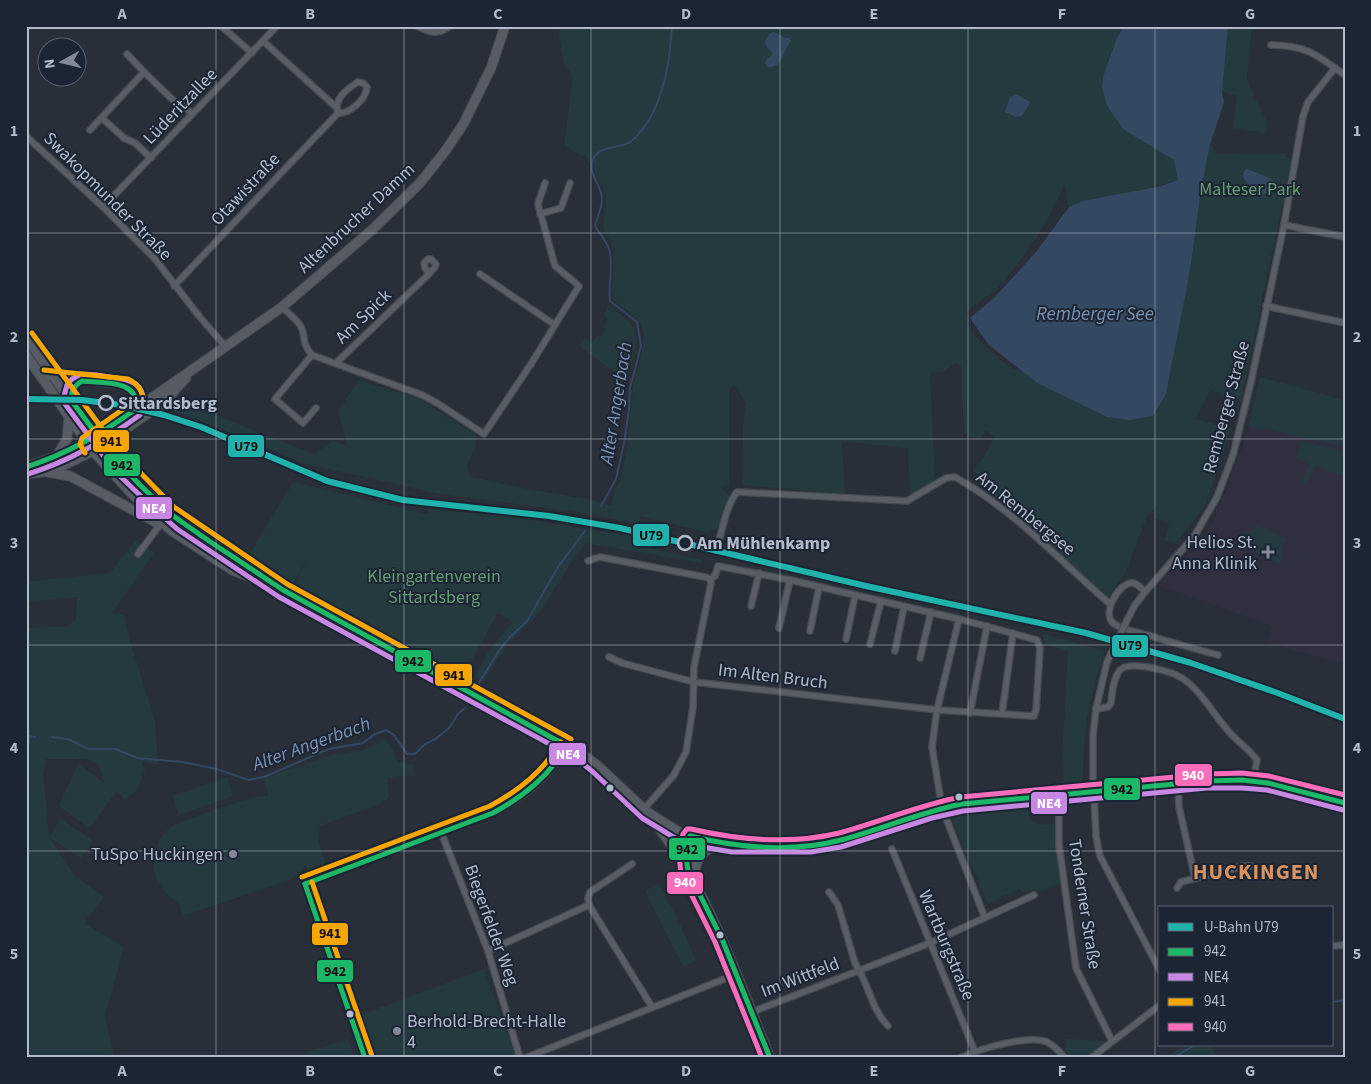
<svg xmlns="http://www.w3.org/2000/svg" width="1371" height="1084" font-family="'Source Sans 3',sans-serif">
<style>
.medical{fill:#302f3e}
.green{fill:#253a3e}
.water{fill:#344862}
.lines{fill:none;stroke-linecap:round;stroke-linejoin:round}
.stream{stroke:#344862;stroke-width:2}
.street-casing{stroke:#454a51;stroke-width:8}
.secondary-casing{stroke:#454a51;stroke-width:11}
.street{stroke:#595e66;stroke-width:5.5}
.secondary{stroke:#575c64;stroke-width:9}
.street-bridge-casing{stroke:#454a51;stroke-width:8;stroke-linecap:butt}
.street-bridge{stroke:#595e66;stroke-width:5.5}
.bus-1-casing{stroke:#1c2533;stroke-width:9}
.bus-2-casing{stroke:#1c2533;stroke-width:9}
.bus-3-casing{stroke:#1c2533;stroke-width:9}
.bus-4-casing{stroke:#1c2533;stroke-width:9}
.bus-1{stroke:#1ab867;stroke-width:5}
.bus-2{stroke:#c787e3;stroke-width:5}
.bus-3{stroke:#f7a600;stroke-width:5}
.bus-4{stroke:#fb6dba;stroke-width:5}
.metro-1-casing{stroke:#1c2533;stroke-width:10}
.metro-1{stroke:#20b3ac;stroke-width:6}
.grid{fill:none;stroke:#b2bbc9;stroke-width:1;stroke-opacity:0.55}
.stop-dot{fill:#1c2533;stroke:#b2bbc9;stroke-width:2.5}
.poi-dot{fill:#828a96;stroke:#1c2533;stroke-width:2}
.bus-dot{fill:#b2bbc9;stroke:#1c2533;stroke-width:2}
.labels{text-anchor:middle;stroke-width:4;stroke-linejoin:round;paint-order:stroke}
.street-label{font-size:18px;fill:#b2bbc9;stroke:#1c2533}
.park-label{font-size:18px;fill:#689c74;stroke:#1c2533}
.stop-label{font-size:18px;font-weight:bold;fill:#b2bbc9;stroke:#1c2533;text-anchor:start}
.poi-label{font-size:18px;fill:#b2bbc9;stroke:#1c2533;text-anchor:end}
.water-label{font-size:19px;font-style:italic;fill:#7992b2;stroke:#1c2533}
.district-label{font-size:22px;font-weight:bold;letter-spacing:1px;fill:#da935d;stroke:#1c2533}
.line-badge{stroke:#1c2533;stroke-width:2}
.badge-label{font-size:14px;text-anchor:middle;font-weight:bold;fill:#fff}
.pale-badge-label{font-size:14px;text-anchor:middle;font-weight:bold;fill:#111}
.neatline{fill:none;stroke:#b2bbc9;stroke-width:2}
.grid-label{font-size:16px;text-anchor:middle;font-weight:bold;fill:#b2bbc9}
</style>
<rect width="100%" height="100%" fill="#282f38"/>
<path class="medical" d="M1249,426L1345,447V660L1343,659L1341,664L1267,642L1272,626L1159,586L1171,570L1181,564L1201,541L1217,515L1215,512L1227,489Z"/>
<g class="green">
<path d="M560,26H1124L1117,38L1124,130L1174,160L1178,180C1143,192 1104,194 1069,207C1065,199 1068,192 1064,186C1048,223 1024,259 996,289C987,298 973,303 966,314L971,332L1000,360L1015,370L1020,369L1037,383L1107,417L1166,394L1190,271L1201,190L1210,145L1216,151V154L1284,153L1291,162L1241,400L1210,390L1195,419L1231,429L1206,504L1176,544L1164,540L1169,524L1154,517L1157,507L1147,516L1124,576L1106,598L994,500L973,470L986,453L995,436L986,430L979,441L964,433L961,367L956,363L942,372H930L935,482L910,495L908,448L850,442H842L845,494L742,485L743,428L746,403L735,386L729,389V485L721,487L732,498L722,532L715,529L708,533L641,516L638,524L583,513L436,493L306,464L171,409L179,401L314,454L332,441L347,445L338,411L359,380L420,399L475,435L476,446L467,464L469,476L512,486L596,501L611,506L615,489L620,481L628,444L633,387L643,347L644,334L639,320L615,302L612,291L615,249L603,227L606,197L594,170L585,155L581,156L564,145L573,77L564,63L559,35Z"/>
<path d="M1228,26H1252L1247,80L1267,123L1266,133L1233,128L1237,96L1222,92Z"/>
<path d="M608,304C615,311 624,316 630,323C645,339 632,363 626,381L579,346L585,338L592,343L597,335L601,337L606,329L603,327L608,319L603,316Z"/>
<path d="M1260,377L1331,396L1345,401V447L1249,426Z"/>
<path d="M1301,441L1345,451V477L1315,466L1307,484L1302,481L1309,465L1296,457Z"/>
<path d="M293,482L427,514L429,509L516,517L570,527L632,536L640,546L703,560L701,563L586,543L573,559L540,612L504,649L485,679L475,677L491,647L513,622L498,613L461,679L293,588L310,554L294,583L250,553Z"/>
<path d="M1258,526L1286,538L1280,564L1239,546L1246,531L1250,532Z"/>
<path d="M136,540L154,553L111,614L124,615L129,638L155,721L158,764L142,762L145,770L137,790L125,799L116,792L89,828L59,806L78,763L104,783L99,764L86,759H46L43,774L49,836L61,819L93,841L81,858L50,838L75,876L104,897L84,923L124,947L105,1015L114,1058H26V628L65,627L76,620L77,597L26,602V582L110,573Z"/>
<path d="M1043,634L1105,651C1089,691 1083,735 1083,779L1072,788H1062L1061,782L1064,781L1062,757L1068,651L1044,645Z"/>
<path d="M386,739L399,762L413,765L414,775L387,778L389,797L380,804L320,826L319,843L328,871L306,879L307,863L297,875L289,880L183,916L179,903C165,894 155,884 154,867C153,853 159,838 169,829C176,822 240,801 253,798C257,796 263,796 268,796L264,778L334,754L360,751Z"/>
<path d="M227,777L233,796L179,815L172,796Z"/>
<path d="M1028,805L1029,818C1039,827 1043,825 1055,823L1061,883L1038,892L1036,889L1024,892L1018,889L988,904L950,815L952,813L981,808Z"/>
<path d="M658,883L676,915L696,961L683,966L645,891Z"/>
<path d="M484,969L517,1058H373L358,1016Z"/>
<path d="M348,1039L355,1058H306L304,1053Z"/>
<path d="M1066,1039L1107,1041L1084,1058H1071L1065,1050Z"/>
<path d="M1187,1045H1214L1212,1047L1217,1058H1164Z"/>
</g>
<g class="water">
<path d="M1124,26H1228L1222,92L1224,102L1210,145L1201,190L1190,271L1166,394L1153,416L1130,420L1107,417L1037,383L988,344L970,318L995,297L1036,252L1069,207L1083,201L1161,186L1178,180L1174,160L1124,130L1107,106L1102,87L1104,74L1117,38Z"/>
<path d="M774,32L785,38H789L791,41C783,50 783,69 767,67L765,63L767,59L771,56L772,53L766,46L765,41L769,34Z"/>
<path d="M1016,94L1030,102L1022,116L1016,117L1005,112L1010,97Z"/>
<path d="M1246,169C1249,169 1272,179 1274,181C1273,190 1269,192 1260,196C1255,186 1236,179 1246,169Z"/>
</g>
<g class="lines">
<g class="stream">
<path d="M601,506L616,479L624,443L629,409L630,388L641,346L637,322L610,301C608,285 613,269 610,253C609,242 599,235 595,225C598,217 602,207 602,199C602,185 587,174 593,159C600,145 619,149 630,142C634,140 638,135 641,131C664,104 670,61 672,26"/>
<path d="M478,684L499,651L509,638L527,621L558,567L585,531"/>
<path d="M26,736L35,737"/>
<path d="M52,737L68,739L88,749H116L137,758L182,762L217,769L248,780L264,777L329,749L363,743L375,734L386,730L394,735L407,754H415L424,745L437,738L450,727L458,714L465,708"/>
<path d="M1332,1002L1345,1000"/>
<path d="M1173,1058L1195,1045"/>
</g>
<defs>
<g id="street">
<path d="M221,26L252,53"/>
<path d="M417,26C430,33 438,35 450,26"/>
<path d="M26,28L28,26"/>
<path d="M263,41L336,107"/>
<path d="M1271,45C1307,45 1318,56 1345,75"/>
<path d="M127,54L144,72"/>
<path d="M358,82L363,83L367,87C366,100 349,114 338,113C333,99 347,89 358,82Z"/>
<path d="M102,118L124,138L135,143L151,158"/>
<path d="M90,130L144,72L176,103L185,107L192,114"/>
<path d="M26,136L103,207L155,259L199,316L225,346"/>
<path d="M103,207L277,26"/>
<path d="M540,214L561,208L570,183"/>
<path d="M1284,225L1345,237"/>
<path d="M480,274L555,325"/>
<path d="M174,286L338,113"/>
<path d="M1266,306L1345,323"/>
<path d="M282,307C288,313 295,318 300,325C306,335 301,343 312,355L422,395L437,403L484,434L531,364L579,286L555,266L538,204L545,183"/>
<path d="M312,355L275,399L303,423L316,408"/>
<path d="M336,363L429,274L435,267L436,264L431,259H428L424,263L425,268L429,274"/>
<path d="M41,376L125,386C135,390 138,398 136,409"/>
<path d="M71,400C71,391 73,386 81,382"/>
<path d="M720,537C724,522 727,505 737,492L907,501L946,478L955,477C1014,510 1060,561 1110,604"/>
<path d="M138,554L169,513"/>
<path d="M588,561L600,557L705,577L710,579"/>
<path d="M710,579L715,576L718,566L790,580L959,619L937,710L932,747L942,808L985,918"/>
<path d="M1145,592C1142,589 1138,584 1133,583C1120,581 1100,614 1114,624C1124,630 1139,633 1151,636C1173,643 1196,649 1218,655"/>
<path d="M751,606L759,573"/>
<path d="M1127,620L1135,605L1145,592L1195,535L1217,497L1233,455L1251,382L1284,225L1303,116L1308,102L1335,68"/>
<path d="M779,628L790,580"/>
<path d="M810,631L819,587"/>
<path d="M846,639L855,596"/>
<path d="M870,644L881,601"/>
<path d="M895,651L904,607"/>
<path d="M609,657L622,663L694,682L937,710L1034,716L1036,710L1040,648L1037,640L959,619"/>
<path d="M920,658L931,612"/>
<path d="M1107,662L1096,709L1093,736V777L1096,836L1100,856L1160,971"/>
<path d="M1096,709L1108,707L1111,703C1112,693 1113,678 1120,670C1130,660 1171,671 1182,678C1203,692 1215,718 1233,736C1241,744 1250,751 1257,760L1253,781"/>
<path d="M970,713L987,626"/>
<path d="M1002,714L1013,633"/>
<path d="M1178,783L1179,807L1195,878"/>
<path d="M1059,794V845L1076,968L1112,1041"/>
<path d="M644,809L674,775L686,752L693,707L694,667L711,583L710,579"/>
<path d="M441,832L488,951L520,1058"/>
<path d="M892,849L975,1052"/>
<path d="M1177,888L1181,882L1244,866H1252"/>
<path d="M829,892L838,905L855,963L863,978L875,1007L882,1019L888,1026"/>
<path d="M589,905L588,898L590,892L632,864"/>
<path d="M1332,946L1345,945"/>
<path d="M488,951L589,905L652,1007"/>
<path d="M752,1012L930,943L1034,895"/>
<path d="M365,1058L305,884L493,813C525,797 550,777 567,746"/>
<path d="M525,1058L737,974"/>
<path d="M960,1058C979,1049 1029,1034 1047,1042C1055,1046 1060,1052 1065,1058"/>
<path d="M1091,1058L1160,1005"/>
</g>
<g id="secondary">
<path d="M26,337C69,398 111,465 170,513C199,537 232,557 264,578"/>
<path d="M26,355L93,451L132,494L172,531L232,570L283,590L485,700L581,753L598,766L647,812L679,832L705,840L733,845H810L840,840L930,811L962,804L1207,781L1242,780L1268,783L1345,803"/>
<path d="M56,458L67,439L69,417"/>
<path d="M26,467L66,453L106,430L282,307L373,229L420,183L446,150L464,123L491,68L505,26"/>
<path d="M47,472L70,476L159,524"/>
<path d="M26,474L42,472L64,465L93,451L163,403L186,378"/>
<path d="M653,820C708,890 737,976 770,1058"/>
<path d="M687,866L686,851L690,836"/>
<path d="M696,880C691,862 705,847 721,844"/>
</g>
</defs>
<use href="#street" class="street-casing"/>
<use href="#secondary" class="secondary-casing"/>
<use href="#street" class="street"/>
<use href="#secondary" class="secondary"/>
<defs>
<path id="street-bridge" d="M1107,662L1127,620"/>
</defs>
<use href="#street-bridge" class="street-bridge-casing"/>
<use href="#street-bridge" class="street-bridge"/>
<defs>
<g id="bus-1">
<path d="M136,409C140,379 103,383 82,381C74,386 71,391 71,400L111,454L140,485L169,513L209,541L283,590L567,746"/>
<path d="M26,467C67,454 101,434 136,409"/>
<path d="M305,884L493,813C524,796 549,776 567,746"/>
<path d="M305,884L365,1058"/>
<path d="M770,1058L722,939L688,871L686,856L690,836C739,848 792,853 841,840C882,829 921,812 962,804L1207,781L1242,780L1268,783L1345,803"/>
</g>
<g id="bus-2">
<path d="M143,410C147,383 131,379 109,377C100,375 90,374 81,374L72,379L67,385L64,396L65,404L105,458L121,477L149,504L177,529L279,597L577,759L593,772L642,818L675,838L703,847L732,852H811L841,847L932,818L963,811L1207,788H1242L1267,790L1343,810"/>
<path d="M28,474C70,461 105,440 140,415"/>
</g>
<g id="bus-3">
<path d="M32,333L117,449L174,507L287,584L571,739"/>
<path d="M44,370L128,379C141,385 145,396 143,410"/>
<path d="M85,453L80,444L82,438L132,403"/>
<path d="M302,877L490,806C520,790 543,771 561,742"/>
<path d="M312,882L372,1056"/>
</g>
<path id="bus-4" d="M762,1058L715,942L681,874L679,855L683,834L687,829H691C739,840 790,845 839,833C880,822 919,805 961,797L1207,774L1242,773L1269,776L1345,795"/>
</defs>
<use href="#bus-1" class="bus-1-casing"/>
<use href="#bus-2" class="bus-2-casing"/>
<use href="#bus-3" class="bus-3-casing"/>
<use href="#bus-4" class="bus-4-casing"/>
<use href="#bus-1" class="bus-1"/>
<use href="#bus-2" class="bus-2"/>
<use href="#bus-3" class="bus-3"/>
<use href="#bus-4" class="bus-4"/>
<defs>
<path id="metro-1" d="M26,399L82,400L122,405L164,415L201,427L327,481L403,500L549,516L620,528L866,586L1086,633L1191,663L1275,692L1345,719"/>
</defs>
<use href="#metro-1" class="metro-1-casing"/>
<use href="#metro-1" class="metro-1"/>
</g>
<path class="grid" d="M216,26V1058M404,26V1058M591,26V1058M780,26V1058M968,26V1058M1155,26V1058M26,233H1345M26,439H1345M26,645H1345M26,851H1345"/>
<g class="stop-dot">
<circle cx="106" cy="403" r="7"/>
<circle cx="685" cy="543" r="7"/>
</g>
<g class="poi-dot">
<path d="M1265.5 544.5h5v5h5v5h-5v5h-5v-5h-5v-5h5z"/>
<circle cx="233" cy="854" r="5"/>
<circle cx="397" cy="1031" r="5"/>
</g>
<g class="bus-dot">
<circle cx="610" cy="788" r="4.5"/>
<circle cx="959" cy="797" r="4.5"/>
<circle cx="720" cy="935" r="4.5"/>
<circle cx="350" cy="1014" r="4.5"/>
</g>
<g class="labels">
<g class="street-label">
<text transform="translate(180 106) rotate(-46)" y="6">Lüderitzallee</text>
<text transform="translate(245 189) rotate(-47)" y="6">Otawistraße</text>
<text transform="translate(108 196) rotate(45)" y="6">Swakopmunder Straße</text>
<text transform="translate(356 218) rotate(-43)" y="6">Altenbrucher Damm</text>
<text transform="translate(363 316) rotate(-44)" y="6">Am Spick</text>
<text transform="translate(1226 407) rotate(-75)" y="6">Remberger Straße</text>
<text transform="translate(1026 513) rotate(39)" y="6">Am Rembergsee</text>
<text transform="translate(773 676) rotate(7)" y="6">Im Alten Bruch</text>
<text transform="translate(1085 904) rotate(81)" y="6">Tonderner Straße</text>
<text transform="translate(492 925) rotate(70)" y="6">Biegerfelder Weg</text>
<text transform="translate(947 945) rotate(67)" y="6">Wartburgstraße</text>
<text transform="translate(800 977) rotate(-21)" y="6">Im Wittfeld</text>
</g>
<g class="park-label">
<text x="1250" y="195">Malteser Park</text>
<text x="434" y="582">Kleingartenverein<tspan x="434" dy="21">Sittardsberg</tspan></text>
</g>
<g class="stop-label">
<text x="118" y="409">Sittardsberg</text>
<text x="697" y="549">Am Mühlenkamp</text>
</g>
<g class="poi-label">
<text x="1257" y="548">Helios St.<tspan x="1257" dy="21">Anna Klinik</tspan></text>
<text x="223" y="860">TuSpo Huckingen</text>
<text x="407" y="1027" text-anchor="start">Berhold-Brecht-Halle<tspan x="407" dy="21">4</tspan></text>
</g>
<g class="water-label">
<text x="1095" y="320">Remberger See</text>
<text transform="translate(615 403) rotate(-81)" y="7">Alter Angerbach</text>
<text transform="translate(311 743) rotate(-20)" y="7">Alter Angerbach</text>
</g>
<g class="district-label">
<text x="1256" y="879">HUCKINGEN</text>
</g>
</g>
<g class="line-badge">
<rect x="92" y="429" width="38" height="24" rx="5" fill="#f7a600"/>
<rect x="227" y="434" width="38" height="24" rx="5" fill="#20b3ac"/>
<rect x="103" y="453" width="38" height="24" rx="5" fill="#1ab867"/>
<rect x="135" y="496" width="38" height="24" rx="5" fill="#c787e3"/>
<rect x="632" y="523" width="38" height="24" rx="5" fill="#20b3ac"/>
<rect x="1111" y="634" width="38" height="24" rx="5" fill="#20b3ac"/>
<rect x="394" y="649" width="38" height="24" rx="5" fill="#1ab867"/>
<rect x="434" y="663" width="39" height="24" rx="5" fill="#f7a600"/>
<rect x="548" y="742" width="39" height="24" rx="5" fill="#c787e3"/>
<rect x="1174" y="763" width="39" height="24" rx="5" fill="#fb6dba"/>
<rect x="1103" y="777" width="38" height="24" rx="5" fill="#1ab867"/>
<rect x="1030" y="791" width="38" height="24" rx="5" fill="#c787e3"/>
<rect x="668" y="837" width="38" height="24" rx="5" fill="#1ab867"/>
<rect x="666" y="871" width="38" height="24" rx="5" fill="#fb6dba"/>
<rect x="311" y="922" width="38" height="24" rx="5" fill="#f7a600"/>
<rect x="316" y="959" width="38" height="24" rx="5" fill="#1ab867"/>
</g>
<g class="badge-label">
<text x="154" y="513">NE4</text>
<text x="568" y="759">NE4</text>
<text x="1193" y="780">940</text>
<text x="1049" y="808">NE4</text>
<text x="685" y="887">940</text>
</g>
<g class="pale-badge-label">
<text x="111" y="446">941</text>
<text x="246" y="451">U79</text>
<text x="122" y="470">942</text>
<text x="651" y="540">U79</text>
<text x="1130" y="650">U79</text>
<text x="413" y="666">942</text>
<text x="454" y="680">941</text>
<text x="1122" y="794">942</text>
<text x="687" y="854">942</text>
<text x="330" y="938">941</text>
<text x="335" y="976">942</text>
</g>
<rect width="1371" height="1084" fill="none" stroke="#1c2533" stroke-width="55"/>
<rect x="1158" y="906" width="175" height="140" fill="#1c2533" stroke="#58616f"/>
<rect x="1168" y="923" width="25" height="8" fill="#20b3ac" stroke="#58616f"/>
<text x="1204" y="932" font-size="15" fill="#b2bbc9">U-Bahn U79</text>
<rect x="1168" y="948" width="25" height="8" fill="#1ab867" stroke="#58616f"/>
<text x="1204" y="956" font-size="15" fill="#b2bbc9">942</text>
<rect x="1168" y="973" width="25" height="8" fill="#c787e3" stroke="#58616f"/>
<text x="1204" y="982" font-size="15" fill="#b2bbc9">NE4</text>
<rect x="1168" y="998" width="25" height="8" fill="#f7a600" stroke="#58616f"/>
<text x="1204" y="1006" font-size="15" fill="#b2bbc9">941</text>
<rect x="1168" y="1023" width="25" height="8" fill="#fb6dba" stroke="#58616f"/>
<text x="1204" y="1032" font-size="15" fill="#b2bbc9">940</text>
<g transform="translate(62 62) rotate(262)"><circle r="24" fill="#1c2533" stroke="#58616f"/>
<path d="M0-4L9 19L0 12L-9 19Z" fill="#828a96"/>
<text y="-8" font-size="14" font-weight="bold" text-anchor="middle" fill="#b2bbc9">N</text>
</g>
<rect x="28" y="28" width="1316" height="1028" class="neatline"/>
<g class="grid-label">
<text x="122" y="19">A</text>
<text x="310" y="19">B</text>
<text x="498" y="19">C</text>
<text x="686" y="19">D</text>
<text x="874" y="19">E</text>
<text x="1062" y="19">F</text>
<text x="1250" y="19">G</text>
<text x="14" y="136">1</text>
<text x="1357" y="136">1</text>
<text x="14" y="342">2</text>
<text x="1357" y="342">2</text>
<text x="14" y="548">3</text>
<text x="1357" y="548">3</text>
<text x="14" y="753">4</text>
<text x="1357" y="753">4</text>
<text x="14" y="959">5</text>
<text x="1357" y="959">5</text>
<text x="122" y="1076">A</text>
<text x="310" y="1076">B</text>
<text x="498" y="1076">C</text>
<text x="686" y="1076">D</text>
<text x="874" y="1076">E</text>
<text x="1062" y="1076">F</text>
<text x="1250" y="1076">G</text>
</g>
</svg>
